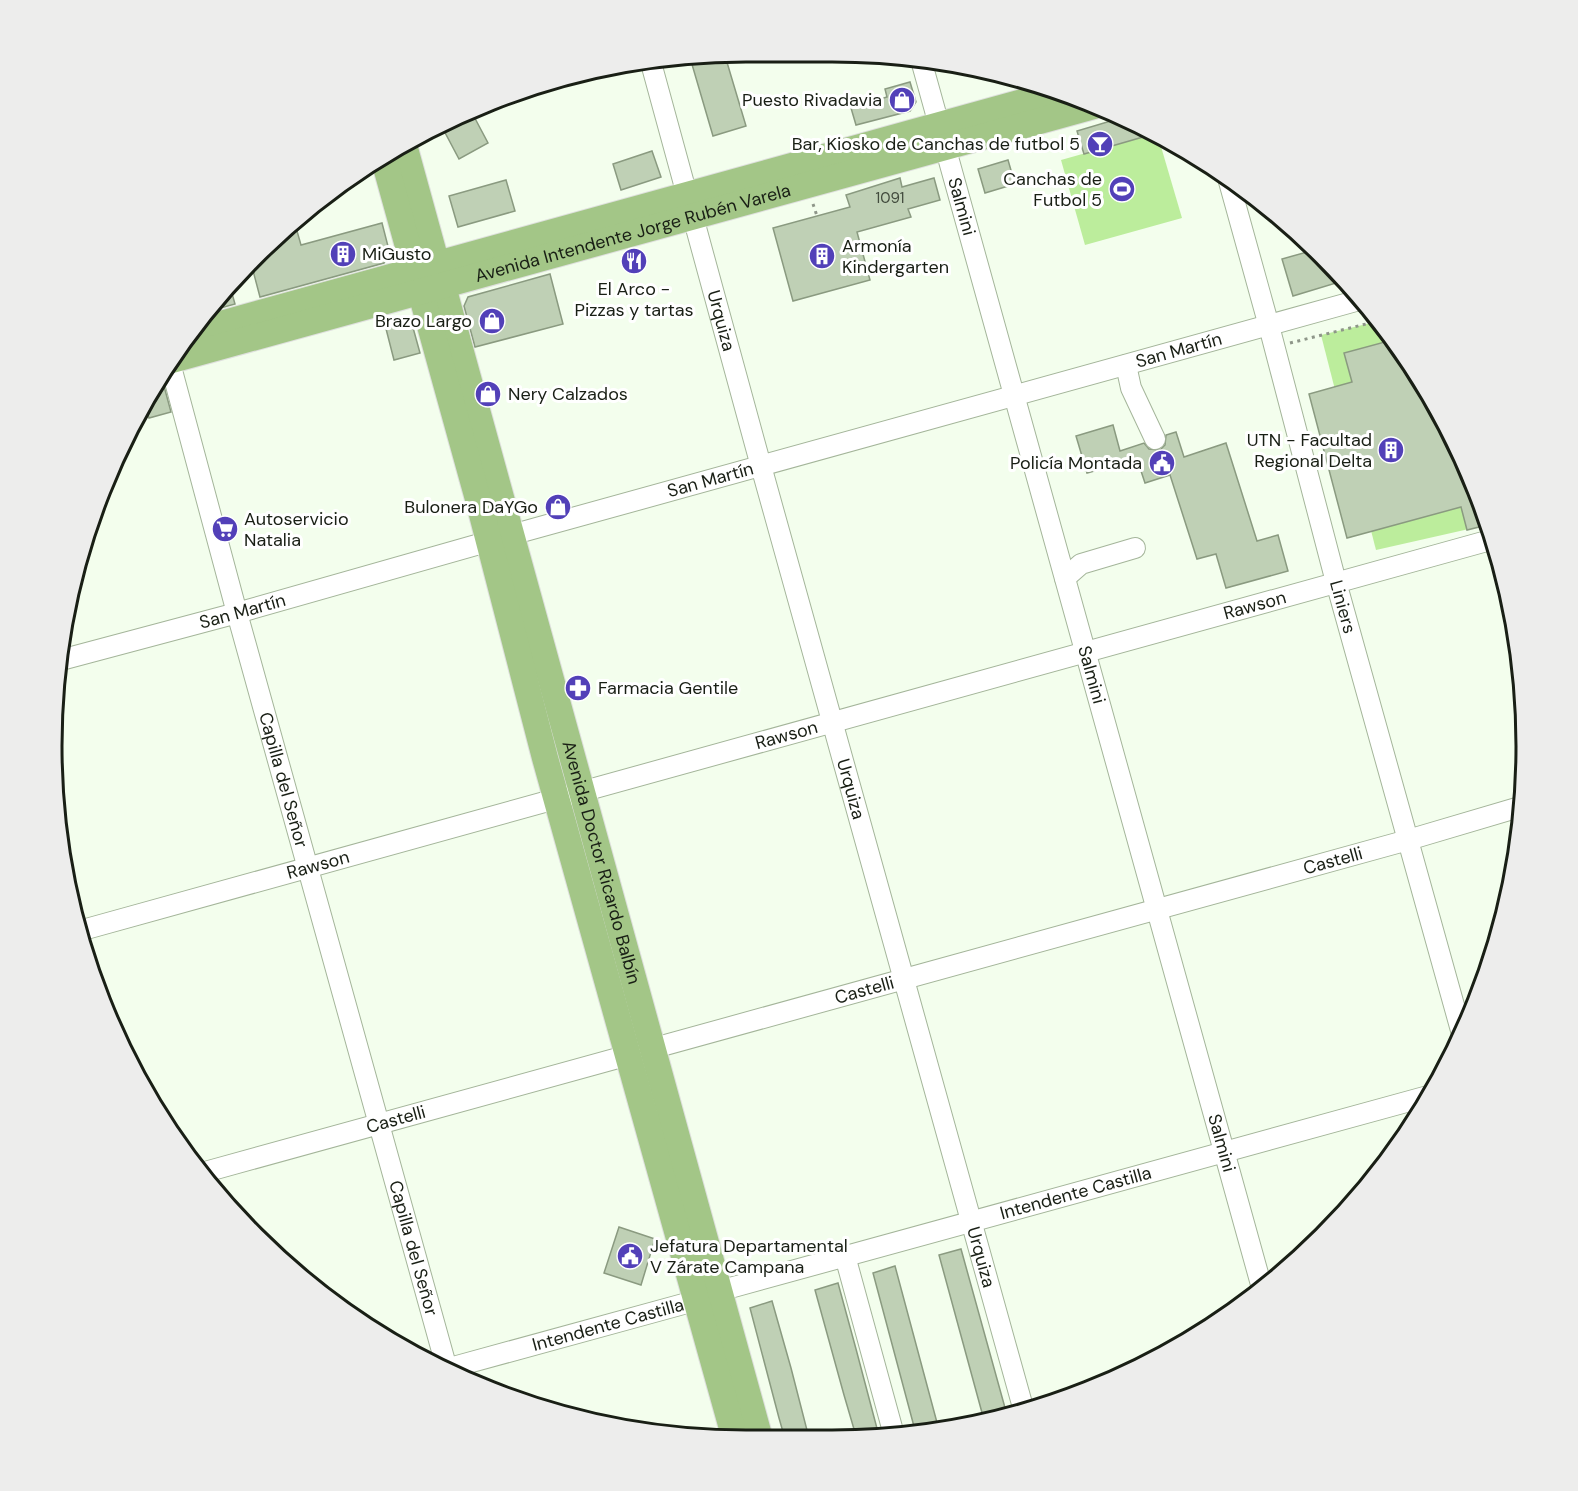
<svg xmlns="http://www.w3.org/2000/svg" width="1578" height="1491" font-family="'DM Sans',sans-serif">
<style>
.green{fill:#bced9c}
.building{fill:#bfd0b5;stroke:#8a9a80;stroke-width:1.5}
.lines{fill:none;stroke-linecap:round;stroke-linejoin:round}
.minor-casing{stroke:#a4b59a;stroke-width:22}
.major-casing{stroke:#dfe0de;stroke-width:28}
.path{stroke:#8e9689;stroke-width:3;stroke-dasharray:3 4.5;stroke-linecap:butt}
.minor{stroke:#fff;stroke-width:20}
.major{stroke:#a3c687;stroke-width:26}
.labels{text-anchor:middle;stroke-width:6;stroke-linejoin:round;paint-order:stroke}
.number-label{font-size:15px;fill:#424b3d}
.poi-label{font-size:18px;fill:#191f15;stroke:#fff;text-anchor:end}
.street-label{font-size:18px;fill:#191f15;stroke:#fff}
.rim{fill:none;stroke:#191f15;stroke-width:3}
</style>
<rect width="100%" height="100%" fill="#f3feed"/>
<g class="green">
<path d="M1157,133L1182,218L1085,245L1061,160Z"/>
<path d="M1379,321L1434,399L1491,524L1376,550L1321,335Z"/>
</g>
<g class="building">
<path d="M726,59L746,126L713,136L691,61Z"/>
<path d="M910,82L916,102L910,111L856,125L851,108L887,97L885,89Z"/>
<path d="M470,109L488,143L459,159L441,125Z"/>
<path d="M1124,117L1140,123L1157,133L1084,154L1077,131Z"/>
<path d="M652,151L661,177L621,190L613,164Z"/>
<path d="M1008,160L1015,184L985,193L978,169Z"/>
<path d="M900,178L902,187L934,178L940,200L908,209L911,217L857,232L870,280L793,301L773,228L850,207L846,195Z"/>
<path d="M506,180L515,211L458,227L449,196Z"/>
<path d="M382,223L390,254L384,263L260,297L251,263L295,224L301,245Z"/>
<path d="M1314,250L1346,280L1293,296L1282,259Z"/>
<path d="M550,274L563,324L475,347L464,306L468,297Z"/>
<path d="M229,283L235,304L206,312L224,287Z"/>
<path d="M401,317L412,324L420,353L394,360L384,321Z"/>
<path d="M1392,340L1434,399L1491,524L1467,530L1461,507L1347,538L1309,394L1352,382L1344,353Z"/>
<path d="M161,375L171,412L149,418L143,400Z"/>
<path d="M1113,425L1120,451L1144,443L1149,449L1160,450L1165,445L1166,435L1176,432L1184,457L1226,443L1257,541L1278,535L1288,571L1226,588L1216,554L1197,559L1170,475L1145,483L1137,459L1087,473L1076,436Z"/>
<path d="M619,1227L655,1239L641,1285L604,1273Z"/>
<path d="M961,1249L1007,1415L984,1420L939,1255Z"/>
<path d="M895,1266L939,1430L923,1434H916L873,1273Z"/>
<path d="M838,1283L856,1349L879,1436H856L844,1395L815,1290Z"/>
<path d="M772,1301L791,1368L809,1438L785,1439L779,1418L750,1308Z"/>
</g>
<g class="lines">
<defs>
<g id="minor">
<path id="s1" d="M921,60L1262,1288"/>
<path id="s2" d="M651,63L761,466L1024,1411"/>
<path id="s3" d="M1228,178L1269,326L1336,582L1462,1034"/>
<path id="s4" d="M170,363L237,613L447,1369"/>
<path d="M1126,365L1131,388L1155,439"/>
<path d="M1065,578L1081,564L1135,548"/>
<path id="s5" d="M57,661L237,613L511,535L1363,299"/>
<path id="s6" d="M79,931L1494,539"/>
<path id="s7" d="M205,1172L1408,840L1523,806"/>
<path d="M845,1256L894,1435"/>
<path id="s8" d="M446,1369L698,1300L719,1291L1428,1096"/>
</g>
<g id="major">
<path id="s9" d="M404,145L760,1439"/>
<path d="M383,156L478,499L545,758L735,1439"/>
<path d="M192,332L1059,92"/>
<path id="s10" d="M172,360L1094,106"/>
</g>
</defs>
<use href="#minor" class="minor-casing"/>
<use href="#major" class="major-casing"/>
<g class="path">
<path d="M813,204L817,216"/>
<path d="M1290,343L1378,321"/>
</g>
<use href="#minor" class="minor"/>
<use href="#major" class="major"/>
</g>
<defs>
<symbol id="shop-disc" viewBox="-11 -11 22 22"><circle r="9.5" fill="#5240b8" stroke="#fff"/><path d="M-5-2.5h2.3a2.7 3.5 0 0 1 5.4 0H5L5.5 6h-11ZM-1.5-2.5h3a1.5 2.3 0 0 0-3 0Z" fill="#fff"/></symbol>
<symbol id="bar-disc" viewBox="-11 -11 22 22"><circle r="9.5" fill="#5240b8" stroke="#fff"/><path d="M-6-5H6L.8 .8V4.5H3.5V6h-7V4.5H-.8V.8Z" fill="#fff"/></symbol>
<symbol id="stadium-disc" viewBox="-11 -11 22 22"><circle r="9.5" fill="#5240b8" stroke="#fff"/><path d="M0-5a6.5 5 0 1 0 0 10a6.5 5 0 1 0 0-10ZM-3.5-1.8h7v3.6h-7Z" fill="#fff"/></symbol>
<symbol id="building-disc" viewBox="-11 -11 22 22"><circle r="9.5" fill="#5240b8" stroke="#fff"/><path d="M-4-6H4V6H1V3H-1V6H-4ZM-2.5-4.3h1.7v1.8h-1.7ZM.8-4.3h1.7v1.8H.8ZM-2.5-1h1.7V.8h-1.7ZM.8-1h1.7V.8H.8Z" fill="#fff"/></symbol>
<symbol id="restaurant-disc" viewBox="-11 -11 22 22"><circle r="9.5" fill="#5240b8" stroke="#fff"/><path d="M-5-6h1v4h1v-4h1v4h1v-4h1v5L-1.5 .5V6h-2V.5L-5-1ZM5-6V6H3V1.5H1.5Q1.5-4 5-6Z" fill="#fff"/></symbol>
<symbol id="civic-disc" viewBox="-11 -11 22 22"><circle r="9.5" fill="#5240b8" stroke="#fff"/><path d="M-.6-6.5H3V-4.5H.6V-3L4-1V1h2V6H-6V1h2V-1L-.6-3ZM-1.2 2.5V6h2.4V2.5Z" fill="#fff"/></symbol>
<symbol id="supermarket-disc" viewBox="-11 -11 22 22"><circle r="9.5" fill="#5240b8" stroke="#fff"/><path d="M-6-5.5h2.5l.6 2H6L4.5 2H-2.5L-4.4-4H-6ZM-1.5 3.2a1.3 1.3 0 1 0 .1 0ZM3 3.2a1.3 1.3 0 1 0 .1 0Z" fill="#fff"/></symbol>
<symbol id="pharmacy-disc" viewBox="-11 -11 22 22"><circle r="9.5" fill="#5240b8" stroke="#fff"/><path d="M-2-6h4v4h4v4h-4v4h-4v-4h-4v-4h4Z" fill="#fff"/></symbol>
</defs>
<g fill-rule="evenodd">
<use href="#shop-disc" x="887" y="85" width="30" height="30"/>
<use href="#bar-disc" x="1085" y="129" width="30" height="30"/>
<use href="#stadium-disc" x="1107" y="174" width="30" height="30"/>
<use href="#building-disc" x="328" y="239" width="30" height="30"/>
<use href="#building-disc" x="807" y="241" width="30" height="30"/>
<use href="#restaurant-disc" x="619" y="246" width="30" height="30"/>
<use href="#shop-disc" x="477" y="306" width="30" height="30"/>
<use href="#shop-disc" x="473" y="379" width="30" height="30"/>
<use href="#building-disc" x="1376" y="435" width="30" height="30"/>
<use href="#civic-disc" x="1147" y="448" width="30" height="30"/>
<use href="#shop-disc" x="543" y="492" width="30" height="30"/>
<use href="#supermarket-disc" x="210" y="514" width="30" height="30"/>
<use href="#pharmacy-disc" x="563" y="673" width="30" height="30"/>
<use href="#civic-disc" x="615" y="1241" width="30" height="30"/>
</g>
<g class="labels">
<g class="number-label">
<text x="890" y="203">1091</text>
</g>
<g class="poi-label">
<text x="882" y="106">Puesto Rivadavia</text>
<text x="1080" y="150">Bar, Kiosko de Canchas de futbol 5</text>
<text x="1102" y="185">Canchas de<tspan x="1102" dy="21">Futbol 5</tspan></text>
<text x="842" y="252" text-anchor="start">Armonía<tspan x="842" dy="21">Kindergarten</tspan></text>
<text x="362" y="260" text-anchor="start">MiGusto</text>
<text x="634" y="295" text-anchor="middle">El Arco -<tspan x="634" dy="21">Pizzas y tartas</tspan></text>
<text x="472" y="327">Brazo Largo</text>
<text x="508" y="400" text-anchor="start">Nery Calzados</text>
<text x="1372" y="446">UTN - Facultad<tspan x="1372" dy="21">Regional Delta</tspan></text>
<text x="1142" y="469">Policía Montada</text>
<text x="538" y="513">Bulonera DaYGo</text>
<text x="244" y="525" text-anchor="start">Autoservicio<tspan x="244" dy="21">Natalia</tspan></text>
<text x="598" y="694" text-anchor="start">Farmacia Gentile</text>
<text x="650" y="1252" text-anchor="start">Jefatura Departamental<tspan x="650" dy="21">V Zárate Campana</tspan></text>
</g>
<g class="street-label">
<text dy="6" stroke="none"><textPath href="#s1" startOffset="152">Salmini</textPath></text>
<text dy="6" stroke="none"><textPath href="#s10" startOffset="478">Avenida Intendente Jorge Rubén Varela</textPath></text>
<text dy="6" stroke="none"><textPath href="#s2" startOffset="267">Urquiza</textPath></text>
<text dy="6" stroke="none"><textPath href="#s5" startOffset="1164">San Martín</textPath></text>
<text dy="6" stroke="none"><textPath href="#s5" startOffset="678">San Martín</textPath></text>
<text dy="6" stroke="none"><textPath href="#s6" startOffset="1220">Rawson</textPath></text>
<text dy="6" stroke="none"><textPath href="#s3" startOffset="444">Liniers</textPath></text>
<text dy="6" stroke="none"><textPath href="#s5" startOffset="192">San Martín</textPath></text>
<text dy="6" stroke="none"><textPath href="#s1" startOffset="638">Salmini</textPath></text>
<text dy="6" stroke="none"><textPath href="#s6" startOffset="734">Rawson</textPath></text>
<text dy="6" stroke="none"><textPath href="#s4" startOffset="432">Capilla del Señor</textPath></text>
<text dy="6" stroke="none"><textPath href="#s2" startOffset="753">Urquiza</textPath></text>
<text dy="6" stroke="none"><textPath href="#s7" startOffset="1170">Castelli</textPath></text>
<text dy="6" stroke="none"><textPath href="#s9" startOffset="744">Avenida Doctor Ricardo Balbín</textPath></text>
<text dy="6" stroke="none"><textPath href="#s6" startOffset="248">Rawson</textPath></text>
<text dy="6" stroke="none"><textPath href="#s7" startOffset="684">Castelli</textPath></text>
<text dy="6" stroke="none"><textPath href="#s7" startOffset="198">Castelli</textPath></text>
<text dy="6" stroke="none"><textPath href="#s1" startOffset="1124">Salmini</textPath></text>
<text dy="6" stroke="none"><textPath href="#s8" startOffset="654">Intendente Castilla</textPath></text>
<text dy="6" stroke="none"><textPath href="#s4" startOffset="918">Capilla del Señor</textPath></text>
<text dy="6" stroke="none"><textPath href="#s2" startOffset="1239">Urquiza</textPath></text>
<text dy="6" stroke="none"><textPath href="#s8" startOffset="168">Intendente Castilla</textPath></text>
</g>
</g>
<path d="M0 0H1578V1491H0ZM746 62H832A684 684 0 0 1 1516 746V746A684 684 0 0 1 832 1430H746A684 684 0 0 1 62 746V746A684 684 0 0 1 746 62Z" fill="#ededec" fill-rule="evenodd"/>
<path class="rim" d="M746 62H832A684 684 0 0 1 1516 746V746A684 684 0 0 1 832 1430H746A684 684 0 0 1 62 746V746A684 684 0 0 1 746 62Z"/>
</svg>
